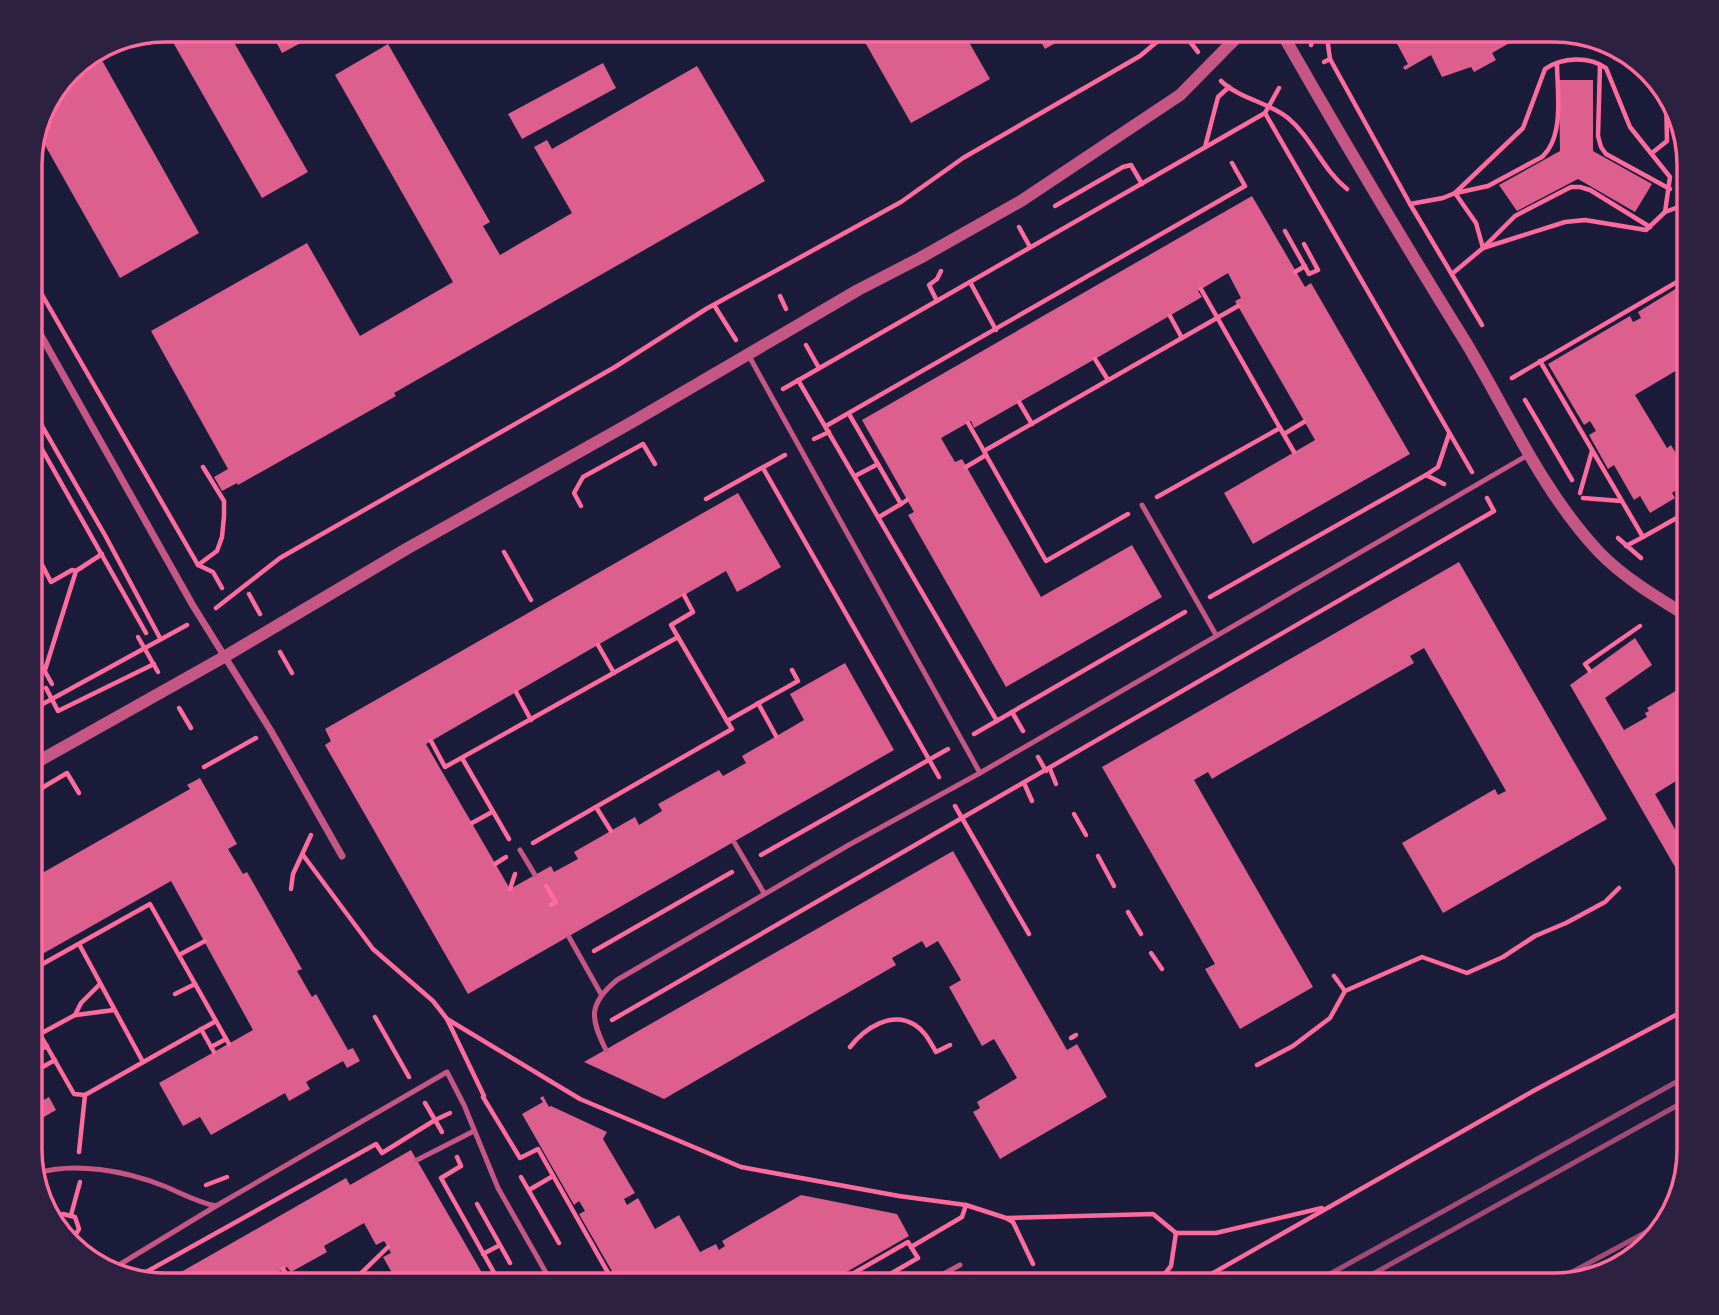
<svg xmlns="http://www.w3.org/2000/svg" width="1719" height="1315" font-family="Signika,sans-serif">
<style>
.building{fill:#dd5f8e}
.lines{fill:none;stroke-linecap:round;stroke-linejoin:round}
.path{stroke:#ff6b9d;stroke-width:4.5}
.service{stroke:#c65784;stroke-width:5}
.minor{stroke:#c65784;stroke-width:7}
.tertiary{stroke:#c65784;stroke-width:12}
.rail{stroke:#a44b75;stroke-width:5}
.rim{fill:none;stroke:#ff6b9d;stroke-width:3.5}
</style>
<rect width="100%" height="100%" fill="#1b1b3a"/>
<g class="building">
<path d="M166,30H227L308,172L262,198Z"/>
<path d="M270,30H325L282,53Z"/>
<path d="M858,30H962L990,79L911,123Z"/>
<path d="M1034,30H1078L1045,49Z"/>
<path d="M1413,30H1515L1520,37L1492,53L1496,60L1474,72L1471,67L1442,77L1431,55L1405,70L1403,67L1408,64L1395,40Z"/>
<path d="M388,44L490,222L483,226L500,255L572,213L534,147L547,140L552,149L697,66L765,181L394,393L396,396L238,485L237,483L222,491L214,477L228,469L151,331L307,243L360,336L453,282L335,75Z"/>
<path d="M99,55L199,233L120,278L37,131L44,106L73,66Z"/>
<path d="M603,63L616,88L522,139L508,114Z"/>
<path d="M1559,80H1593V151L1652,184L1635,212L1578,179L1517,211L1499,185L1560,151Z"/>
<path d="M1252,196L1305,287L1311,283L1410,454L1253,544L1224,493L1315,440L1235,301L1241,298L1228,273L1198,291L1202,297L1095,359L974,428L971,421L941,438L955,462L962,459L1041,597L1132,545L1162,597L1006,687L908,515L914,512L862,420Z"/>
<path d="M1682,285L1684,289L1689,286V363L1635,395L1667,448L1671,445L1689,475V482L1672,493L1675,498L1650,513L1640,496L1634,500L1614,465L1608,469L1589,435L1596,431L1590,421L1584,425L1548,364L1630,316L1633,322L1641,318L1638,312Z"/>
<path d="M738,493L781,567L737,592L726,571L426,744L510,889L551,866L554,872L578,859L574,852L635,817L639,825L662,811L658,804L719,770L723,776L746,763L742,756L804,720L790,694L845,663L894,750L468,994L325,745L331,741L325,729Z"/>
<path d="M1459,562L1607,819L1443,913L1402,843L1495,789L1498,795L1506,791L1424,648L1410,656L1414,663L1220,774L1212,779L1208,772L1194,780L1313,987L1240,1029L1205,969L1215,964L1102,767Z"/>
<path d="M1635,638L1652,665L1605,698L1624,730L1647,717L1645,713L1649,711L1647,708L1689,683V773L1655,794L1684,845L1689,842V875L1682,879L1570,685Z"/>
<path d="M200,778L237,844L228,849L243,874L247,872L302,969L297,971L312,997L316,994L348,1050L353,1048L360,1061L347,1068L343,1061L306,1082L310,1089L289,1101L285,1093L211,1135L200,1117L183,1126L159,1083L253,1030L171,881L30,961V880L190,789L187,785Z"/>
<path d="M953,851L1067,1050L1077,1044L1107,1097L1000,1159L973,1112L980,1108L977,1102L1017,1078L994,1039L982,1046L949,987L961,980L938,941L926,948L922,941L892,958L896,965L664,1099L584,1062Z"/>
<path d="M30,1076L44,1100L49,1097L56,1110L35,1122L32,1118L30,1119Z"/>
<path d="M543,1096L549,1107L551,1106L607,1132L603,1139L635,1193L624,1199L627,1205L638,1198L655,1229L679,1215L700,1252L716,1244L719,1250L725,1246L722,1241L801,1195L897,1214L909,1236L824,1285H620L579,1214L585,1211L579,1201L574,1205L522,1114L543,1102L540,1098Z"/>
<path d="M411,1150L489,1285H399L383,1257L391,1253L388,1247L384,1241L376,1245L364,1223L324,1246L327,1252L291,1272L287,1267L255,1285H242L236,1275L229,1279L233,1285L160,1284L346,1178L350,1185Z"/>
</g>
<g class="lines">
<g class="path">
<path d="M1181,30L1198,52"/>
<path d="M1328,40L1345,30"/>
<path d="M1311,45L1316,30"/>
<path d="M1330,59L1410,204L1482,325"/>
<path d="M1324,62L1330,59L1326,30"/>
<path d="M1600,65L1598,136L1601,147L1606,154L1670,189"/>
<path d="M1221,81C1240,99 1268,102 1288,118C1312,138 1322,169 1347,189"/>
<path d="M1265,113L1472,472"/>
<path d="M1205,147L1218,97L1229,87"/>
<path d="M1652,153L1667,141L1666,93"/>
<path d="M1455,193L1523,128L1545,69C1562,57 1589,56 1606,68L1630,127L1670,177L1665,212"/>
<path d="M1456,193L1488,186L1542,157C1565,136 1557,91 1557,63"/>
<path d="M1410,204L1443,198L1455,193L1476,223L1483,248L1515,216L1571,187H1580L1590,190L1650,227"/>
<path d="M1055,206L1123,167L1131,165L1142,184"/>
<path d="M1019,227L1030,247"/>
<path d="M1285,231L1309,274L1318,270L1304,244"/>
<path d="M1295,272L1305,266"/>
<path d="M1453,273L1483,248L1565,222L1585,220L1646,230L1665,212L1689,203"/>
<path d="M30,274L198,565L213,572L222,588"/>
<path d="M970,282L996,330"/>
<path d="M780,296L786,309"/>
<path d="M937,301L929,285L937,279L941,271"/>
<path d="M714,305L736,340"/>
<path d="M1170,316L1182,338"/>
<path d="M806,345L819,368"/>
<path d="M1095,359L1108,380"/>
<path d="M1540,361L1643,537L1626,546"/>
<path d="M1512,378L1689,275"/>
<path d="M798,380L997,721"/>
<path d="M783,389L1265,113L1279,88"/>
<path d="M1525,400L1572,480"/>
<path d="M1019,402L1032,424"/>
<path d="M30,405L106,537L160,638"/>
<path d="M849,414L901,504L879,517"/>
<path d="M968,423L984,451"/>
<path d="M826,426L1245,186L1232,163"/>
<path d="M30,428L146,633"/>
<path d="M1280,428L1294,452"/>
<path d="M1284,434L1304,422"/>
<path d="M814,439L829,432"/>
<path d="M30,445L38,441"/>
<path d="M986,455L1046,561L1128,514"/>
<path d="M966,467L986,455L984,451L1238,306"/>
<path d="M763,468L939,777"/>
<path d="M1426,475L1438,467L1449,434"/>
<path d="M855,476L878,464"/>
<path d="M1580,493L1592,451"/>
<path d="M1157,497L1280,428L1201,289"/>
<path d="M1583,498L1621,501"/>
<path d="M706,499L785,455"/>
<path d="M901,504L907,500"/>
<path d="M581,506L574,493L583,477L643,444L655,464"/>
<path d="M1643,537L1689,511"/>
<path d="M1618,538L1641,558"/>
<path d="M504,552L531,600"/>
<path d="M30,564L39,559L51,582L72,570L76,571L45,670"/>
<path d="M198,565L217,551L222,537L224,516V501L203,467"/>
<path d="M76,571L102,554"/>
<path d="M249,594L260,614"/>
<path d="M1210,597L1426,475L1444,484"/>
<path d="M216,608L280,558L615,367L706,309L901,202L963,158L1140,56L1171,30"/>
<path d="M138,637L158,672"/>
<path d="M678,637L671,625L693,612L684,595"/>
<path d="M30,645L52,684"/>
<path d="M598,645L614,673"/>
<path d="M280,652L292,673"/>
<path d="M1590,671L1585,664L1640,626"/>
<path d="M46,688L58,711L154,664"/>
<path d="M516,692L531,720"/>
<path d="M758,703L776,736"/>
<path d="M179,708L191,728"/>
<path d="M30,711L187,625"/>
<path d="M1012,712L1023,731"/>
<path d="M974,734L1185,612"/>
<path d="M431,741L445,767L678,637L727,721"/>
<path d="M1038,757L1046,771"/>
<path d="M462,758L509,839"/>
<path d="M204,767L256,738"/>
<path d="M1050,769L1056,784"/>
<path d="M1024,783L1032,801"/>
<path d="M30,795L67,773L79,793"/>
<path d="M955,806L1029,934"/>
<path d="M596,807L611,831"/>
<path d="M1074,814L1086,835"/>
<path d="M472,823L492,812"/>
<path d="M533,843L732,729L727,721L798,681L792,670"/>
<path d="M30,855L36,865"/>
<path d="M303,855L373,949L433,1001L447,1019"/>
<path d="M761,855L948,749"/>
<path d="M1098,856L1114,886"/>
<path d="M495,864L506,857"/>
<path d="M546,886L556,902L551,905"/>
<path d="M291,889L293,874L311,835"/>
<path d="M510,889L515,874"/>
<path d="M1128,912L1141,934"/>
<path d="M79,944L143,1062"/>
<path d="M594,951L732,872"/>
<path d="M1151,953L1162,969"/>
<path d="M179,955L205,941"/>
<path d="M30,971L150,904L216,1021L85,1095L79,1152"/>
<path d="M1345,991L1422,957L1467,973L1503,957L1535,936L1566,923L1605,902L1619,888"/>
<path d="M175,994L195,984"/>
<path d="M76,1015L114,1010"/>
<path d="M30,1017L74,1094L85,1095"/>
<path d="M375,1017L409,1077"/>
<path d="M612,1020L1494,511L1487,498"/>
<path d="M216,1021L229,1044"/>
<path d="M201,1029L214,1052"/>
<path d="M40,1034L75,1015L81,1003L100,984"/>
<path d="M1071,1038L1076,1035"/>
<path d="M211,1047L226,1039"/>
<path d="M850,1047C864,1029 891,1010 915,1025C925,1031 930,1042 936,1052L950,1045"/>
<path d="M30,1055L47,1046"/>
<path d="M1257,1065L1293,1046L1330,1018L1345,991L1334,976"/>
<path d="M30,1074L55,1060"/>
<path d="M484,1096L447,1019L580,1099L741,1167L899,1196L966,1205L1006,1218L1013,1222L1033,1264"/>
<path d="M483,1097L520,1158L538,1149L615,1285"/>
<path d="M442,1132L435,1120L450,1113"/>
<path d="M457,1157L461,1166L441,1178L501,1285"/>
<path d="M521,1177L559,1243"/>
<path d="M206,1185L227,1177"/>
<path d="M529,1190L553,1176"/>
<path d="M477,1204L500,1245L483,1254"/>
<path d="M71,1215L80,1182"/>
<path d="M1007,1218L1153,1214L1176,1233H1216L1322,1208"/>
<path d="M53,1222L63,1214L75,1217L79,1229L74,1237L68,1240"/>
<path d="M500,1245L510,1263"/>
<path d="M911,1247L962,1217L966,1205"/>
<path d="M283,1269L293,1285"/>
<path d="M139,1276L376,1144L382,1153L435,1120L425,1103"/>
<path d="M583,1281L585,1285"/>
<path d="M349,1285L388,1247"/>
<path d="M833,1285L908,1242L918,1258L871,1285"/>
<path d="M1156,1285L1171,1266L1176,1233"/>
<path d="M1192,1285L1535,1090L1689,1008"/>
</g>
<g class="service">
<path d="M749,356L980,773L1528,455"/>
<path d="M1142,505L1216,635"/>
<path d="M734,842L764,893"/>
<path d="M520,850L535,875"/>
<path d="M569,937L601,994"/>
<path d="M606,1050C590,1018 588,1004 617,980L847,846L980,773"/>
<path d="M417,1160L474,1131"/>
<path d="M34,1174C74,1161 126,1171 164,1186C181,1193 197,1202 216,1206L447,1072L464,1105L498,1188L553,1285"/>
<path d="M114,1268L216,1206"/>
<path d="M923,1285L960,1265"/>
</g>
<path class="minor" d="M30,316L192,604L271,731L342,856"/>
<g class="tertiary">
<path d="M1280,30C1340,135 1401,238 1465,341C1508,412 1541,490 1599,552C1624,578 1658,598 1689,617"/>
<path d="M30,766L224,657L408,548L634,421L858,290L920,258L1021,201L1180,95L1244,30"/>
</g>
<g class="rail">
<path d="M1610,1272L1618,1268"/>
<path d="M1310,1285L1689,1075"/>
<path d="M1353,1285L1689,1099"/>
<path d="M1548,1285L1665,1222"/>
</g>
</g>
<path d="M0 0H1719V1315H0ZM165 42H1554A123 123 0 0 1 1677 165V1150A123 123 0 0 1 1554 1273H165A123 123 0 0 1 42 1150V165A123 123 0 0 1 165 42Z" fill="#2d2142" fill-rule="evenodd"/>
<path class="rim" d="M165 42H1554A123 123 0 0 1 1677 165V1150A123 123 0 0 1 1554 1273H165A123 123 0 0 1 42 1150V165A123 123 0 0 1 165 42Z"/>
</svg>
